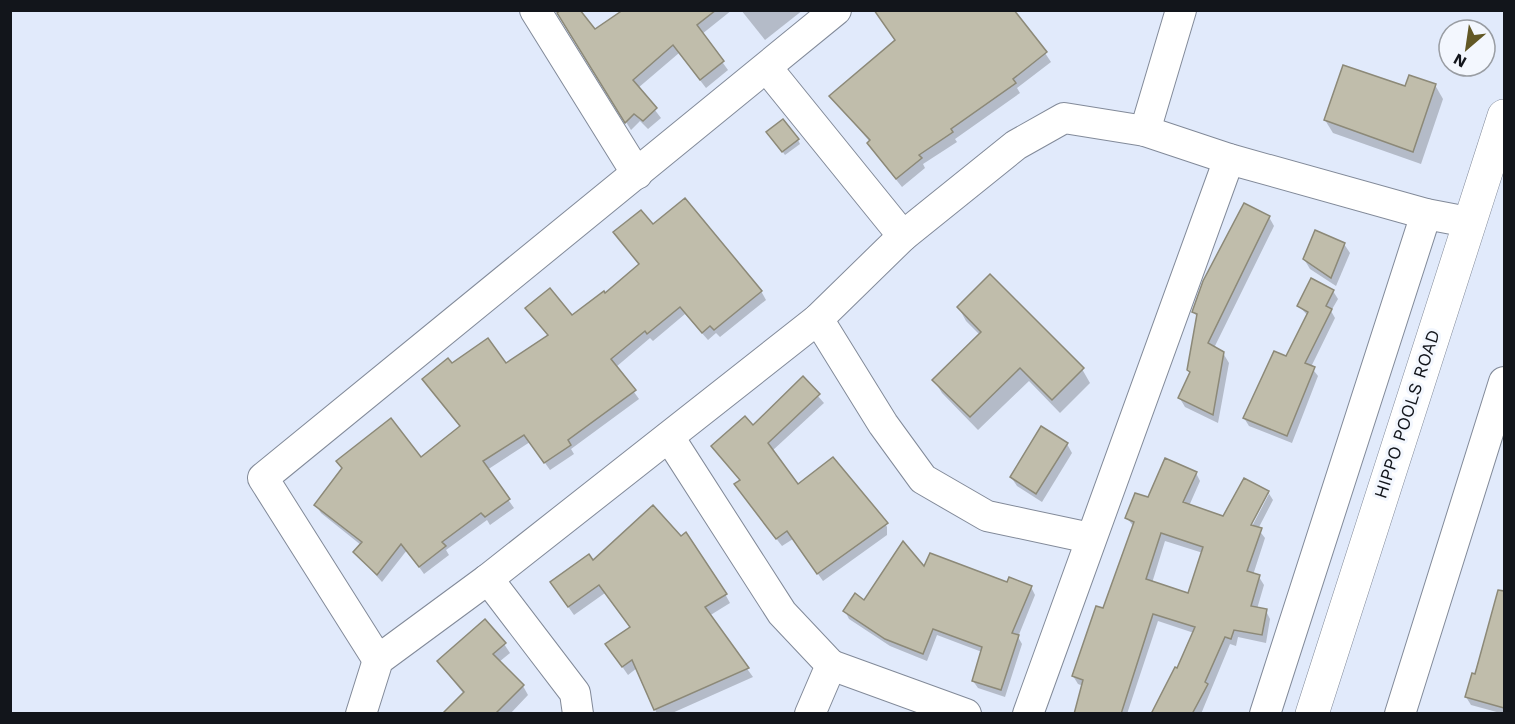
<svg xmlns="http://www.w3.org/2000/svg" width="1515" height="724" font-family="'Work Sans',sans-serif">
<style>
.shadow{fill:#0003;fill-rule:evenodd}
.building{fill:#c0bdab;stroke:#8c8978;stroke-width:1.5;fill-rule:evenodd}
.lines{fill:none;stroke-linecap:round;stroke-linejoin:round}
.minor-casing{stroke:#828a99;stroke-width:32}
.tertiary-casing{stroke:#828a99;stroke-width:34}
.minor{stroke:#fff;stroke-width:30}
.tertiary{stroke:#fff;stroke-width:33}
.labels{text-anchor:middle;stroke-width:6;stroke-linejoin:round;paint-order:stroke}
.street-label{font-size:18px;fill:#12151b;stroke:#f3f7fe}
</style>
<rect width="100%" height="100%" fill="#e1eafb"/>
<g class="shadow">
<path d="M626,10H732L702,34L728,70L706,88L679,53L638,88L661,118L648,129L640,121L631,130L564,22L594,31Z"/>
<path d="M741,10H803L765,40Z"/>
<path d="M1045,53L1051,62L1017,88L1020,93L955,139L957,142L923,164L925,168L902,187L874,152L870,142L831,96Z"/>
<path d="M1435,85L1443,99L1421,164L1333,133L1325,120L1406,88Z"/>
<path d="M771,136L798,140L800,144L785,155Z"/>
<path d="M1269,217L1274,226L1214,348L1223,353L1229,363L1218,423L1185,407L1179,397L1191,374L1188,370L1198,319L1194,312Z"/>
<path d="M653,226L761,291L766,300L720,337L716,333L708,340L685,314L653,341L650,338L616,367L639,399L571,449L574,454L550,470L530,442L487,470L514,508L490,525L487,520L446,550L449,555L424,574L407,550L382,582L355,552L361,545L321,513L316,505L421,459L461,427L424,380L452,366L506,365L548,336L527,308L572,317L605,295L640,265L615,233Z"/>
<path d="M1344,244L1350,253L1336,286L1310,269L1304,259Z"/>
<path d="M1333,291L1338,299L1331,311L1335,318L1311,367L1318,376L1292,443L1249,426L1244,418L1287,357L1308,316L1299,306Z"/>
<path d="M959,308L1082,369L1090,383L1060,413L1029,381L978,430L942,393L934,380L980,335L966,321Z"/>
<path d="M803,379L824,403L772,451L798,486L882,518L887,527V535L823,581L793,539L782,546L741,493V481L712,446L752,427Z"/>
<path d="M1067,444L1072,453L1042,502L1017,486L1011,477Z"/>
<path d="M1196,473L1200,481L1189,506L1224,518L1268,492L1273,500L1258,529L1265,538L1253,575L1259,577L1264,585L1257,609L1266,611L1270,619L1266,643L1238,637L1236,646L1230,644L1201,714H1152L1178,670L1194,633L1158,621L1127,714H1076L1083,686L1078,684L1073,676L1104,610L1134,527L1127,518L1148,499ZM1266,494H1269L1249,532L1247,531ZM1165,541L1203,553L1189,595L1152,583Z"/>
<path d="M592,562L725,594L730,603L709,616L753,677L670,714H657L637,668L628,675L612,652L631,628L605,593L574,615L557,591Z"/>
<path d="M925,569L1031,587L1035,595L1018,637L1022,644L1005,697L978,688L973,681L982,652L937,635L927,661L890,646L849,619L845,611Z"/>
<path d="M1504,588V714L1471,705L1466,697Z"/>
<path d="M504,644L510,653L499,662L523,686L528,695L510,714H448L464,694L438,662Z"/>
</g>
<g class="building">
<path d="M561,10H580L595,29L623,10H716L697,25L724,61L700,80L673,45L633,80L657,108L643,121L634,114L625,123L557,13Z"/>
<path d="M874,10H1014L1047,52L1013,79L1016,83L951,129L953,132L919,155L922,158L896,179L867,143L870,140L829,96L895,40Z"/>
<path d="M1343,65L1405,86L1409,75L1436,84L1413,152L1324,120Z"/>
<path d="M783,119L799,139L782,152L766,132Z"/>
<path d="M685,198L762,291L714,330L710,326L702,333L680,307L647,334L645,331L611,359L636,390L568,440L571,445L544,463L524,435L483,461L510,499L485,517L481,513L442,542L446,546L419,567L401,544L377,575L353,552L362,542L314,505L342,468L336,461L391,418L421,457L460,426L422,379L448,358L452,363L488,338L506,363L548,335L525,308L550,288L572,315L604,291L605,293L639,264L613,232L641,210L653,224Z"/>
<path d="M1244,203L1270,216L1208,343L1224,352L1213,415L1178,398L1190,372L1187,370L1197,314L1192,312L1203,281Z"/>
<path d="M1315,230L1345,243L1331,278L1303,259Z"/>
<path d="M990,274L1084,368L1052,400L1020,368L970,417L932,380L981,332L957,307Z"/>
<path d="M1311,278L1334,290L1326,306L1332,309L1305,363L1315,367L1287,436L1243,418L1274,351L1286,356L1308,312L1297,306Z"/>
<path d="M803,376L820,394L768,443L798,484L833,457L888,523L817,574L787,531L776,539L734,484L740,480L711,446L745,416L753,425Z"/>
<path d="M1041,426L1068,443L1036,494L1010,477Z"/>
<path d="M1165,458L1197,472L1183,502L1223,516L1244,478L1269,491L1251,525L1262,528L1247,571L1260,575L1251,606L1267,609L1262,635L1234,630L1231,639L1225,637L1205,682L1208,684L1192,714H1151L1175,667L1177,668L1195,627L1153,614L1121,714H1074L1083,680L1072,676L1096,606L1103,608L1134,522L1125,518L1135,493L1148,497ZM1161,533L1203,547L1188,593L1146,579Z"/>
<path d="M653,505L681,536L686,532L727,594L705,607L749,668L654,710L632,660L622,667L605,644L630,627L599,585L568,607L550,582L589,554L593,560Z"/>
<path d="M903,541L924,566L930,553L1007,582L1009,577L1032,586L1012,633L1019,635L1001,690L972,681L982,647L933,629L923,654L885,639L843,611L855,593L864,600Z"/>
<path d="M1498,590L1504,591V708L1465,697L1472,673L1475,674Z"/>
<path d="M485,619L506,643L493,654L524,685L495,714H442L464,692L437,661Z"/>
</g>
<g class="lines">
<defs>
<g id="minor">
<path d="M535,10L637,174"/>
<path d="M767,68L903,236"/>
<path d="M1145,131L1181,10"/>
<path d="M818,319L883,424L923,479L987,516L1090,538"/>
<path d="M669,437L782,613L831,665L810,714"/>
<path d="M488,579L575,693L578,714"/>
<path d="M378,660L263,478L836,10"/>
<path d="M831,665L966,714"/>
<path d="M361,714L378,660L488,579L818,319L903,236L1016,145L1064,118L1145,131L1229,159L1426,214L1468,222"/>
<path d="M1028,714L1229,159"/>
<path d="M1265,714L1426,214"/>
<path d="M1400,714L1504,382"/>
</g>
<path id="tertiary" d="M1312,714L1504,116"/>
</defs>
<use href="#minor" class="minor-casing"/>
<use href="#tertiary" class="tertiary-casing"/>
<use href="#minor" class="minor"/>
<use href="#tertiary" class="tertiary"/>
</g>
<g class="labels">
<g class="street-label">
<text transform="translate(1407 414) rotate(-72)" y="6">HIPPO POOLS ROAD</text>
</g>
</g>
<rect width="1515" height="724" fill="none" stroke="#12151b" stroke-width="24"/>
<g transform="translate(1467 48) rotate(209)"><circle r="28" fill="#f3f7fe" stroke="#999da3" stroke-width="1.5"/>
<path d="M0-4.5L10 22L0 15L-10 22Z" fill="#625825"/>
<text y="-9" font-size="16" font-weight="bold" text-anchor="middle" fill="#12151b">N</text>
</g>
</svg>
